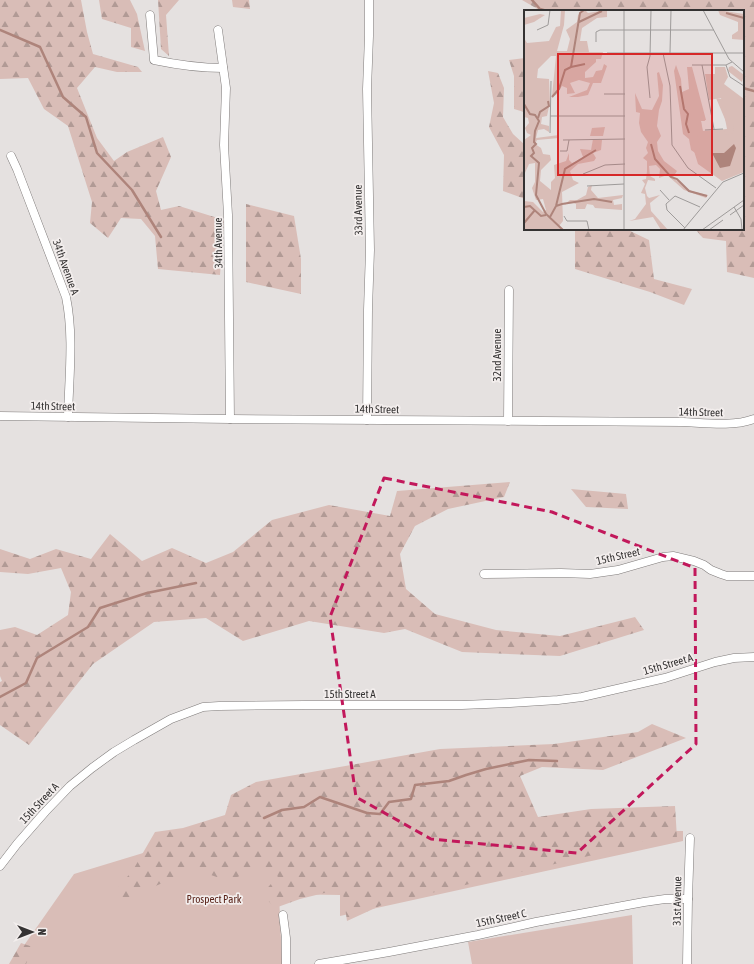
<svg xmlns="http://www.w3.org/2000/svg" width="754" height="964" font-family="'Asap Condensed',sans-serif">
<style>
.green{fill:#d9bdb7}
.forest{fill:url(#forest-firs)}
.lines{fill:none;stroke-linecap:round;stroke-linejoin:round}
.stream{stroke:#ae847b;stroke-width:2.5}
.street-casing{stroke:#7f7b7a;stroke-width:9}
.street{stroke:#fff;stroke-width:8}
.marked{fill:none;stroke:#c2185b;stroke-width:3;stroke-dasharray:8 5;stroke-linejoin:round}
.labels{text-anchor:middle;stroke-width:3.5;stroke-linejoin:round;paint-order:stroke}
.street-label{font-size:11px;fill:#343232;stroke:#f3eeed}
.park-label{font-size:11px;fill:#592319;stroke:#f3eeed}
.inset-river{fill:none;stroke:#ae847b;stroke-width:2}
.inset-road{fill:none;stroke:#9e9b9a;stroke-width:1}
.view{fill:#d62828;fill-opacity:0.15;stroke:#d62828;stroke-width:2}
.inset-edge{fill:none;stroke:#343232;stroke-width:2}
</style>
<defs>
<pattern id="forest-firs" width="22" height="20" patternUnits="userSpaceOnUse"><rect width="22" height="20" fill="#d9bdb7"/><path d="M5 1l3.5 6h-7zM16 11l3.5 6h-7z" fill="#b19a95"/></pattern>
</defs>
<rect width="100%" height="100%" fill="#e5e1e0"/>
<g class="green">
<path d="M232,826L683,831V841L340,916V895L279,894L282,964H11L74,874Z"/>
<path d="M632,915L633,964H472L468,942Z"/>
</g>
<g class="forest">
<path d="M0,0H81L87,32L93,54L138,67L142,72H117L95,67L77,88L97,138L114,161L127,152L163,137L171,157L156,191L161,210L179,206L224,220L220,275L158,269L155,236L141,219L121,218L108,238L90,223L92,202L68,126L44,109L28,78L0,79Z"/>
<path d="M99,0H130L137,14L138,19L145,51L131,47V28L102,19Z"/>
<path d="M158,0H179L166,15L169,56L161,49Z"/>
<path d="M232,0H249L250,9L233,7Z"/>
<path d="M522,0H754V278L727,272L726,241L703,238L695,229H743V11H541Z"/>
<path d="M525,58V111L524,112L514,109V76L509,60Z"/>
<path d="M488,71L498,73L504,88L503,117L513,134L525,145V199L503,191L504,155L489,127L494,103Z"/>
<path d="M246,204L294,216L301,259V294L246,282Z"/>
<path d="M575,229H626L649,240L654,279L692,289L684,305L650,292L575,269Z"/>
<path d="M510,482L504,497L448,509L415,526L400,554L406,589L435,614L496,630L560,636L635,617L644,630L560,656L462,652L405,629L384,633L309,621L243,641L206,618L154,622L93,664L29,745L0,725V682L2,681L0,676V630L15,627L37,635L68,615L71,592L61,568L28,574L0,572V549L30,559L56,549L91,559L110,534L142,561L172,548L206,563L233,552L272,520L329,505L390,516L397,491Z"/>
<path d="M571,489L626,494L628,509L586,507Z"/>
<path d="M652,724L686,738L603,770L542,767L520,776L538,817L591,809L675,806L677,838L650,839L614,850L384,904L347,921L343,894L328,892L300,899L275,908L262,894L278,876L261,867L228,881L194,869L124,900L116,890L133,870L155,832L183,828L225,815L231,795L256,782L440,749L554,744L638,732Z"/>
<path d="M21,943L33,947L26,964H9Z"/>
</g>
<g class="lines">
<g class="stream">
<path d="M532,0L540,9L547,11"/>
<path d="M0,30L40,47L63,97L86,117L97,153L132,190L161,237"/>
<path d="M743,88L754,91"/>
<path d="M0,697L26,683L37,658L88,627L100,608L147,593L196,583"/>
<path d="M264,818L282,810L304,807L320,797L367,813L380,814L389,802L411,799L415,785L449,781L466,775L486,769L529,760L557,761"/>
</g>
<defs>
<g id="street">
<path d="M150,15L154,60C178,65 199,68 223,68"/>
<path d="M218,30L226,88L224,145L228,215L230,419"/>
<path d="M11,156L17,169L66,297C74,336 69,377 68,417"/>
<path d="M0,416L230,419L683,422C705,423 733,427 754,419"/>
<path d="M367,420L368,310L370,250L367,89L369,36V0"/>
<path d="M508,421L509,290"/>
<path d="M484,574L561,573L590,574L618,570L663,557L673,556L694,561L704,565L711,570L721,574L727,576H754"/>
<path d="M0,866L17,844L45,812L70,786L92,768L114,752L134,740L171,719L203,707L219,706L305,705H462L510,703L558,700L582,697L665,678L715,662L734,658L754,657"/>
<path d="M283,915L286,938V964"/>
<path d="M319,964L389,952L478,935L536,922L644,902L665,899H688"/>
<path d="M687,964L688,899L690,838"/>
</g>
</defs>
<use href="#street" class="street-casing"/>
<use href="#street" class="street"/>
</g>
<path class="marked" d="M384,478L552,512L695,568L696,744L577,853L431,839L356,797L330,617Z"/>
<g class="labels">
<g class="street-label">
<text transform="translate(358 210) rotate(-91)" y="4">33rd Avenue</text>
<text transform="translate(218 243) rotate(-91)" y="4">34th Avenue</text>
<text transform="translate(66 267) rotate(70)" y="4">34th Avenue A</text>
<text transform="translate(497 355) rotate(-90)" y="4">32nd Avenue</text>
<text transform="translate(53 406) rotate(1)" y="4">14th Street</text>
<text transform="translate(377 409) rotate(1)" y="4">14th Street</text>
<text transform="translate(701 412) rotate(1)" y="4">14th Street</text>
<text transform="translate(618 556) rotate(-13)" y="4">15th Street</text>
<text transform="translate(668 664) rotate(-16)" y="4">15th Street A</text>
<text x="350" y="698">15th Street A</text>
<text transform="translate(39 803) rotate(-47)" y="4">15th Street A</text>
<text transform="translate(677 901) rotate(-89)" y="4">31st Avenue</text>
<text transform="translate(501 918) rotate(-12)" y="4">15th Street C</text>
</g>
<g class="park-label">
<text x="214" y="903">Prospect Park</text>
</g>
</g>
<g transform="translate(524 10)">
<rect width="220" height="220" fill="#e5e1e0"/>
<path d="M167,56L181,111H177L178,121L203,119L197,88L185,90L181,64H191V57H201L204,67L200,74L220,89V162L198,171L174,154L166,128ZM208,56L220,65L218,72L204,61L205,57Z" fill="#d9bdb7"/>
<path d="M37,0H41L40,15L33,41H43L46,29L42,20L53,12L54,5L61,0L64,3L83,0V7L73,8L58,18L56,31H63L65,42H79L77,49H72V52L61,62V68L69,67L72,61L78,60L80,54L83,56L77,73H69L64,85L54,87H45L63,80L66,73L55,70L46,73L51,83L43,84V78L38,76L32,85L28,86L32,46H27L14,59L13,68L25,69L26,92L23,106L18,107L17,114L25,116V122L20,119L14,120L12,128L35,125V128L13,130L11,134L17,138L19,144L26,145L27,150L17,160L16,171L27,180V172L31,168L30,155L42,151L45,143V150L48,153L56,150L59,147L56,139L67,140L69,129L78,130L77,140L69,143L72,148L70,151L54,154L46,161L49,170L55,173L38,182L39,211L35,216L38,220H0V191L9,192L19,202L22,200L19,189L12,190L8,178L11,172V153L5,154L0,165V130L7,125L3,123L1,118L5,113L4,108L0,107V28L3,33L25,31L32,17L36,16ZM194,0L220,4V30L208,29V25L214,21V12L196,5ZM16,4L21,5L10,12L0,15V8ZM152,55L157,69L158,82L165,79L163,57H168L182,110L177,111L179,121L173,124L177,147L167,140L165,129L159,124L150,61ZM135,62L139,75L138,91L135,100L133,116L137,126L133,132L134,141L140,151L153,161L149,167L152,170L167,181L184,185L182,188L160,180L143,165L135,168L136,159L132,155L125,156L126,166L131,169V171L124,170L121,178L123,186L125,188L136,185L126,193L127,201L144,220H137L129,207L105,211L111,209L122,194L121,184L117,183L121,174L118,170L122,169L123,161V151L119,148L124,143L122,138L124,132L117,122L115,113L116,103L112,102L111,83L118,99L128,100L135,86L133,63ZM192,88L198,89L210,116L209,123L205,125L201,124L200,121L204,120L203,114ZM81,117L79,126H66L68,118ZM68,175L67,180L74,188L99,185L98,188L89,190L90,195L98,194V200L71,198L69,195L63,194L61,199H52V194L47,192L40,195L46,190H53L62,185L64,177Z" fill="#d9bdb7"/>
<path d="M210,134L212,138L206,156L196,158L188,143H200Z" fill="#ae847b"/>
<path class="inset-river" d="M202,3L220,8M55,12L78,1M47,57L61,54M156,76L160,99L164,104L162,114L165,123M28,87L35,79L41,60L47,57L56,3L60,0M0,94L6,104L11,105L15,111L11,121L10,132L12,134L8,138L10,143L7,146L15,153L12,185L22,204L39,220M14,108L16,102L25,96L24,91M127,134L131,149L147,167L153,169L165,181L183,186M32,196L41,159L72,140M0,197L6,196L17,206L22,205M26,207L32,196L38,194L70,189L88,192M0,213L11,200"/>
<path class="inset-road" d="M100,0V220M179,0L205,49L220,62M13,20L24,15L26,0M72,32V22L76,20H190M83,43H220M139,43L146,76L148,135L164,158L192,178M146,43L147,0M168,55H202L208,52M178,55L190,119M202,55L206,67L220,76M80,84H101M126,88L123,57L126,46L127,0M26,106H101M181,120L199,119M26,123L27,71M39,130L101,129M36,141H43L45,130M59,164L81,155L101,154M63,176L100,174M136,180L145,190M210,197L217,209L218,220M206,205L220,195M40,206L43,211H63L65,220M161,218L143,200L142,194L151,186L176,197M159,220L199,172L220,163M178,220L220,190M185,220L199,210"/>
<path class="view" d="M34,44H188V165H34Z"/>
<rect width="220" height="220" class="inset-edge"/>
</g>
<g transform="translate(32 932) rotate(90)" stroke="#f3eeed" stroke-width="3" paint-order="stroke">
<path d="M0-3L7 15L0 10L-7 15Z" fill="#343232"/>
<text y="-6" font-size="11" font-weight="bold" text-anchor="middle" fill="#343232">N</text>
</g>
</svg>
